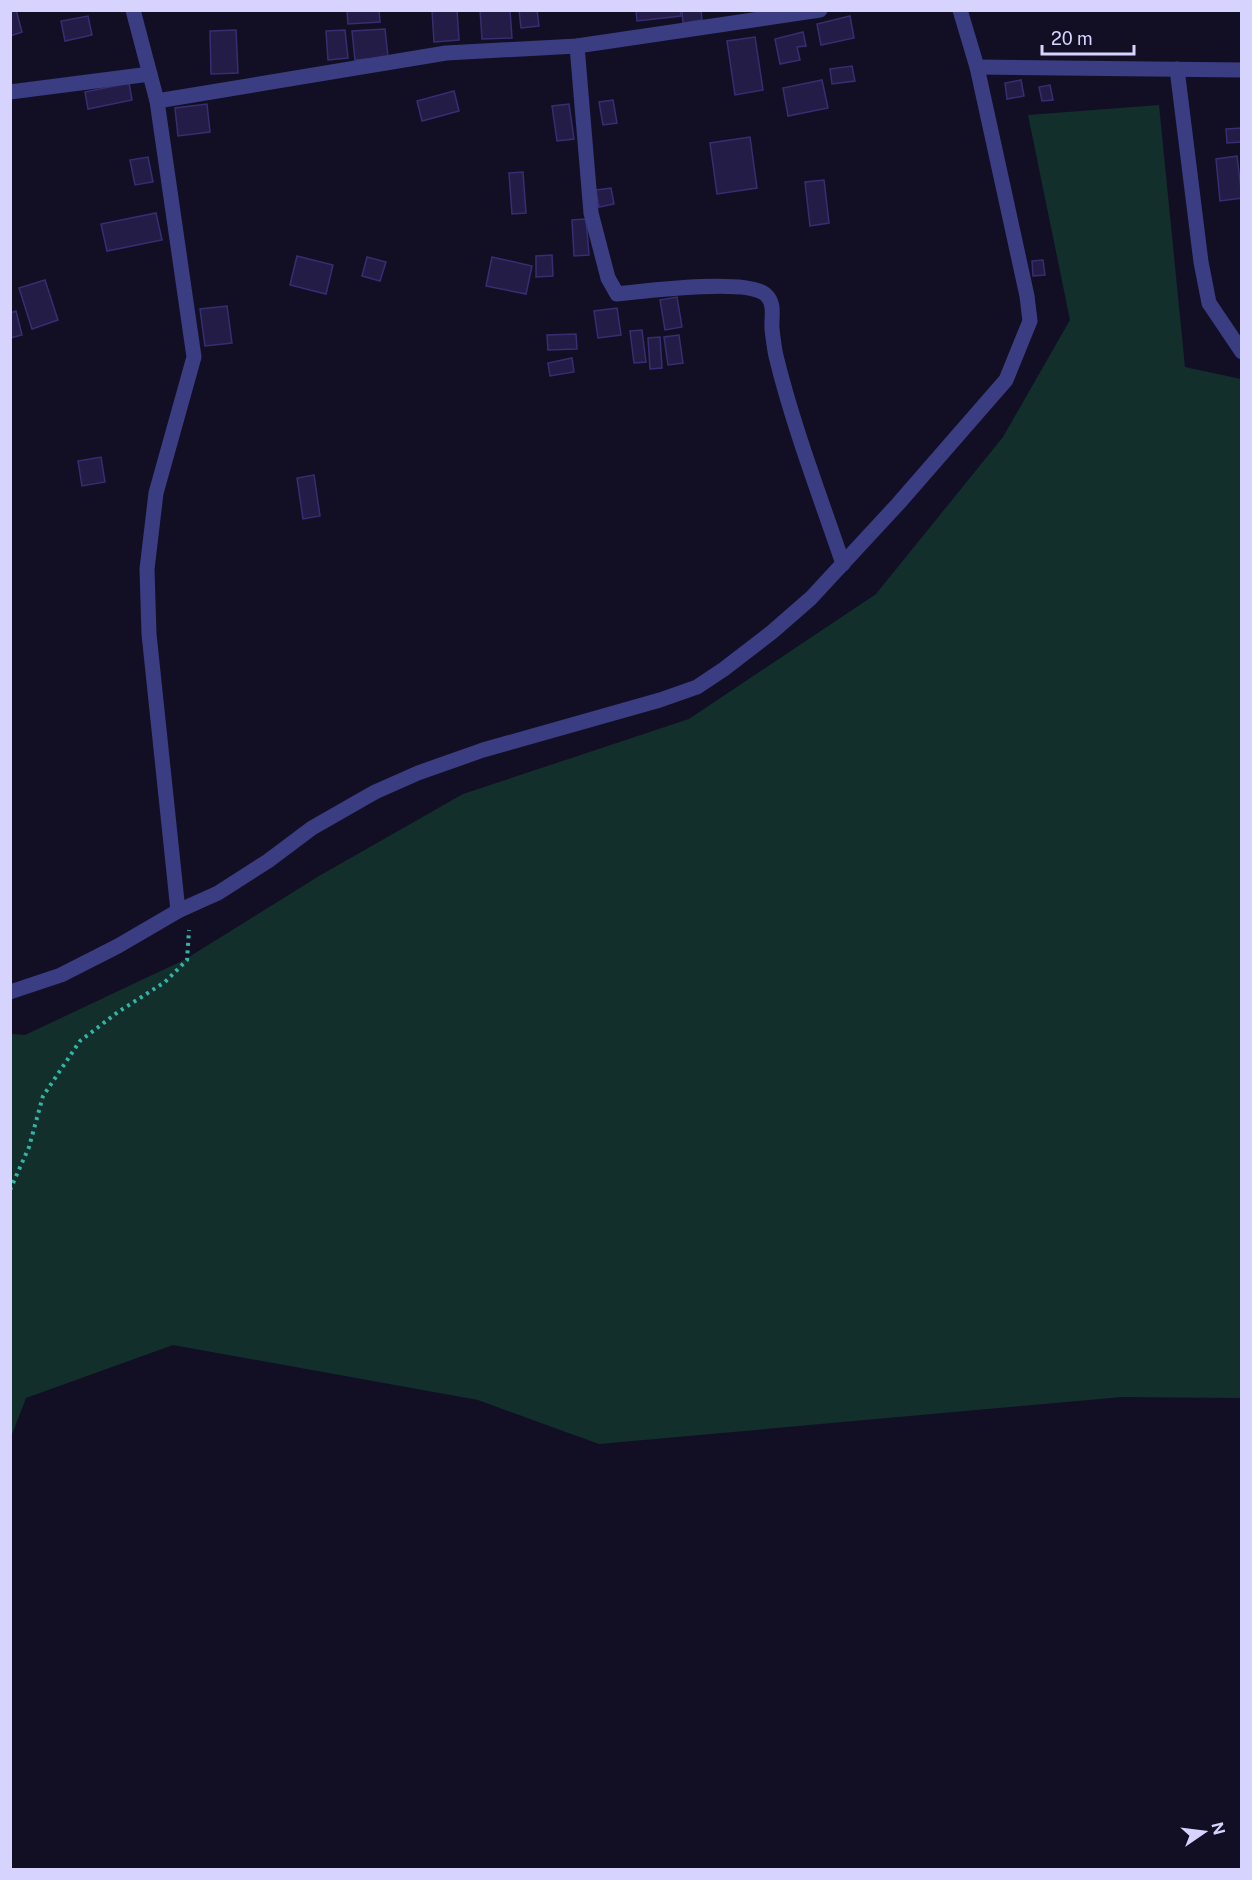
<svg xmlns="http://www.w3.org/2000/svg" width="1252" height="1880" font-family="'Public Sans',sans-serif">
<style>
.green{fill:#122f2c}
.building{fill:#221c46;stroke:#372e71;stroke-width:1.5}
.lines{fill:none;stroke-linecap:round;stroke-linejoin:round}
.path{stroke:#32b5a4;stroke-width:4;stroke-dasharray:3 4.5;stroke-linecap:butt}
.minor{stroke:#3b3d83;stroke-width:15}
</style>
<rect width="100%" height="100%" fill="#120f25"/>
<path class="green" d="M1159,105L1185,367L1241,379V1398L1122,1397L599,1444L478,1400L173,1345L26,1398L11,1437V1034L25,1035L184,960L319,876L463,794L689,719L876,594L1003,437L1070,320L1028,115Z"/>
<g class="building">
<path d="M10,10H16L22,32L10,36Z"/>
<path d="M347,10H379L380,22L348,24Z"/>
<path d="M432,10H457L459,40L434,42Z"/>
<path d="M480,10H510L512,38L482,39Z"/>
<path d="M519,10H537L539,26L521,28Z"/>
<path d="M636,10H680L681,16L637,21Z"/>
<path d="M682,10H701L702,20L683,23Z"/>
<path d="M88,16L92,35L65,41L61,21Z"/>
<path d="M850,16L854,38L821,45L817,24Z"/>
<path d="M385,29L388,57L355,60L352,31Z"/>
<path d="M236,30L238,73L211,74L210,31Z"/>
<path d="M345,30L348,58L328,60L326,31Z"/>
<path d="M803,32L806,46L797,47L800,60L780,64L775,39Z"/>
<path d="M755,37L763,90L735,95L727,41Z"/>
<path d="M852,66L855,81L832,84L830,69Z"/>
<path d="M822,80L828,108L788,116L783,88Z"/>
<path d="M1021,80L1024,96L1007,99L1005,83Z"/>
<path d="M129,83L132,100L88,109L85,92Z"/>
<path d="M1050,85L1053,100L1042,101L1039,87Z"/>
<path d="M454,91L459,111L422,121L417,101Z"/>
<path d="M613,100L617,123L603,125L599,102Z"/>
<path d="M207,104L210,132L178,136L175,108Z"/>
<path d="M569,104L574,139L557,141L552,106Z"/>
<path d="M1242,128V142L1227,143L1226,129Z"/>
<path d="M750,137L757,188L717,194L710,143Z"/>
<path d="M1237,156L1242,198L1220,201L1216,159Z"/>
<path d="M148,157L153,182L135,185L130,160Z"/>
<path d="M523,172L526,213L512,214L509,173Z"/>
<path d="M824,180L829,223L810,226L805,182Z"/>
<path d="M611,188L614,204L599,207L596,190Z"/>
<path d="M156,213L162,240L107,251L101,224Z"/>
<path d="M586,219L589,255L574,256L572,220Z"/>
<path d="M552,255L553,276L536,277V256Z"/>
<path d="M297,256L333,265L326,294L290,285Z"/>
<path d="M367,257L386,262L380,281L362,276Z"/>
<path d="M492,257L532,266L526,294L486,286Z"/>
<path d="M1043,260L1045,275L1033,276L1032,261Z"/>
<path d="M45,280L58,320L32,329L19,288Z"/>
<path d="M677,297L682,327L665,330L660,300Z"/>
<path d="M227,306L232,343L205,346L200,309Z"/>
<path d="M617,308L621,335L598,338L594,311Z"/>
<path d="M16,311L22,335L10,338V313Z"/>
<path d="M642,330L646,362L634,363L630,331Z"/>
<path d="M576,334L577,349L548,350L547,335Z"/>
<path d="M679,335L683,363L668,365L664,337Z"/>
<path d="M660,337L662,368L650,369L648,338Z"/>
<path d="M572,358L574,372L550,376L548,363Z"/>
<path d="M101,457L105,482L82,486L78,461Z"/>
<path d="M314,475L320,516L303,519L297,478Z"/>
</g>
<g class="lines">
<path class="path" d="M10,1190L29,1147L43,1096L80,1041L118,1012L165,982L187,960L189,930"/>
<g class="minor">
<path d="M133,10L157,101L194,357L156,493L147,569L149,634L178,911"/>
<path d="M577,46L591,213L608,278L617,294C645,291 745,278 765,294C776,303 771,317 772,329C773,337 774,347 776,356C793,426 820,496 843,564"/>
<path d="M977,67L1242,70"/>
<path d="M1177,69L1201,262L1209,303L1242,352"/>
<path d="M10,92L150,74"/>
<path d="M157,101L446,53L577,46L820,10"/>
<path d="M10,992L61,975L118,946L178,911L218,893L268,861L312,828L375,792L418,773L483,750L660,700L697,687L724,669L772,632L811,598L898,504L1006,380L1030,321L1027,296L977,67L960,10"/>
</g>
</g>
<rect width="1252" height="1880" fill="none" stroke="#d6d4fe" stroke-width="24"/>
<g transform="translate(1204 1832) rotate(76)" stroke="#120f25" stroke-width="4.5" paint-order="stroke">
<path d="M0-4.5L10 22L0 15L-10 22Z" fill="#d6d4fe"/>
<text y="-9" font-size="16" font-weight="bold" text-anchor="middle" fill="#d6d4fe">N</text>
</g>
<path d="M1042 45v9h92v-9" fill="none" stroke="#d6d4fe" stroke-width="3"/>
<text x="1051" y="45" font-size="18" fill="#d6d4fe" stroke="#120f25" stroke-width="4.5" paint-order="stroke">20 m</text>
</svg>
